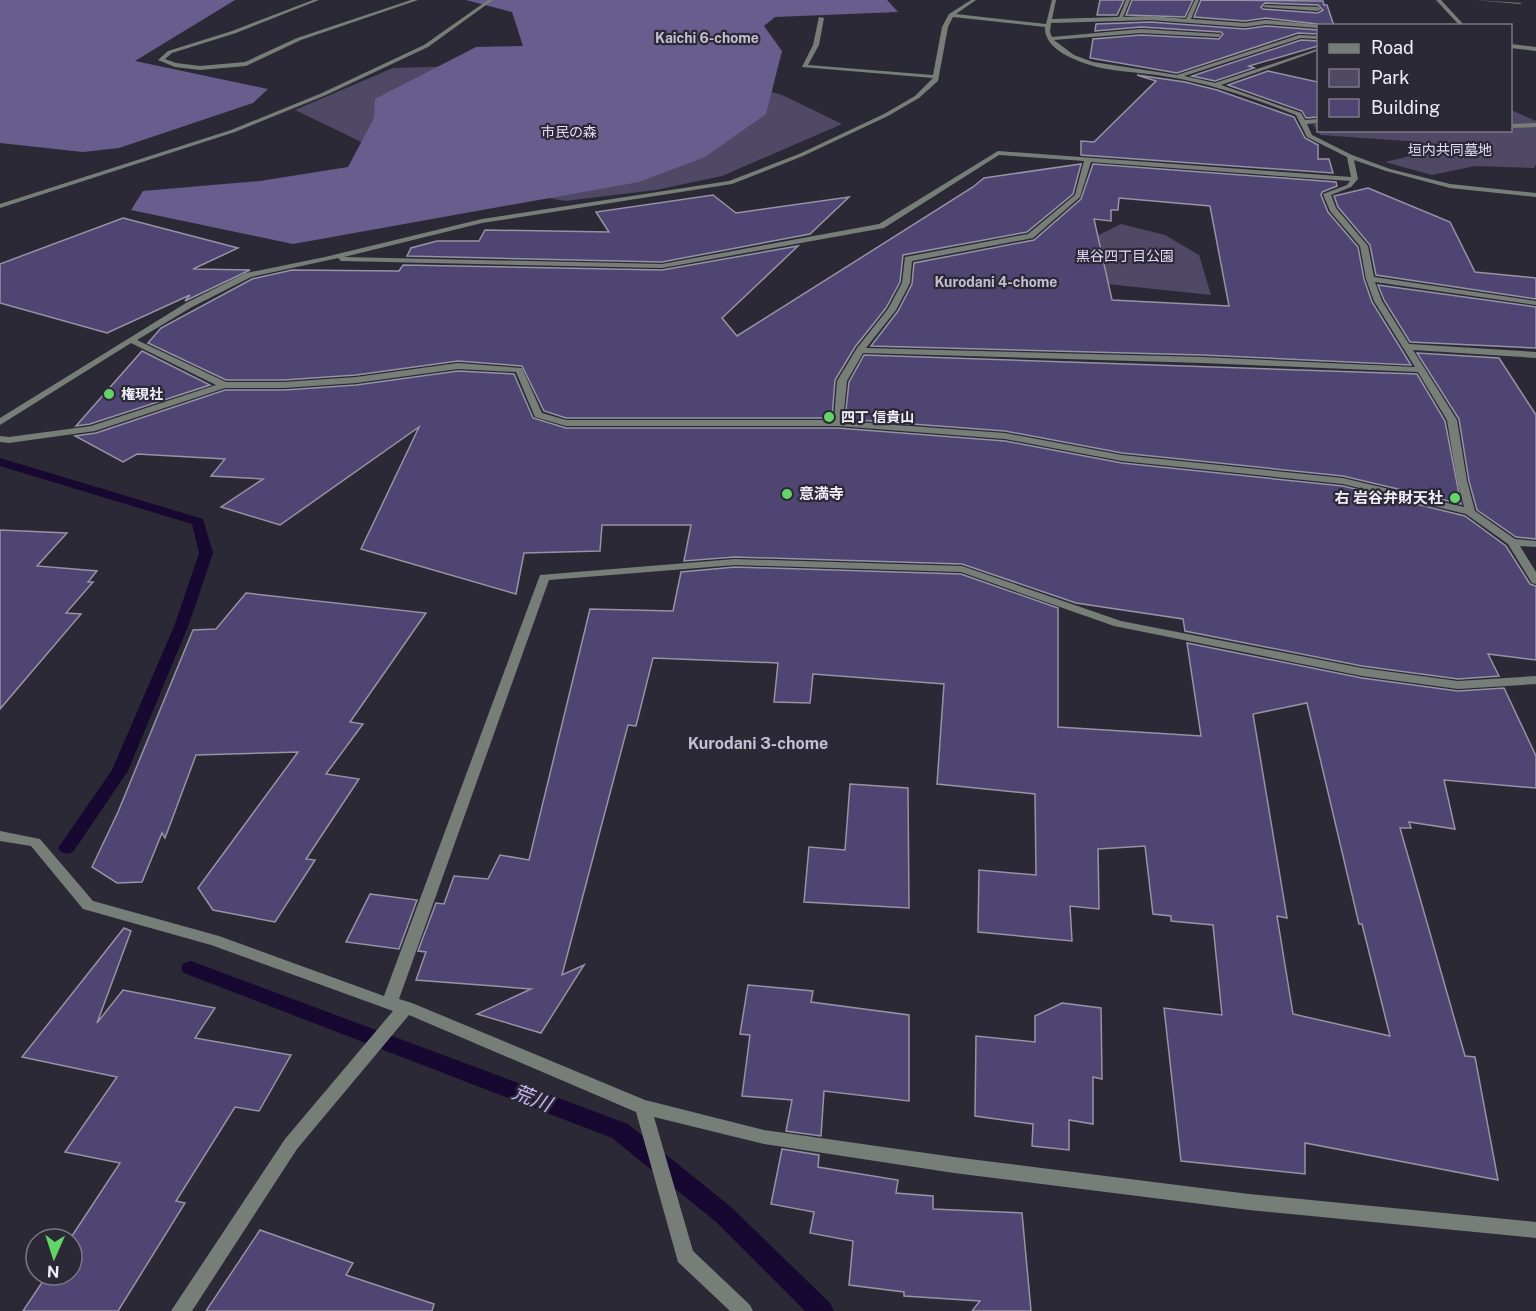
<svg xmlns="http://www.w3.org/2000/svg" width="1536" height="1311" font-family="'Public Sans','Noto Sans JP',sans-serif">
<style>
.green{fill:#4f4966}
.forest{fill:#685e8e}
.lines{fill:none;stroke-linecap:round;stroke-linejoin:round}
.stream{fill:#160830;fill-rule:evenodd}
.building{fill:#4f4573;stroke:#9693a4;stroke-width:1.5;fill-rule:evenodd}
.minor{fill:#777d77;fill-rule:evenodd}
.poi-dot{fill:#63d468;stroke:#2c2937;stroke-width:2}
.labels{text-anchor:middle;stroke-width:4.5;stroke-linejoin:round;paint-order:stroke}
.far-neighbourhood-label{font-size:14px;font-weight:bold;fill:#c2bfd0;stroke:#2c2937}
.far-park-label{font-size:14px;fill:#e2dcfb;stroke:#2c2937}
.far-poi-label{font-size:14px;font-weight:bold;fill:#f0eef7;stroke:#2c2937;text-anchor:start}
.poi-label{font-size:15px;font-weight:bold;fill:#f0eef7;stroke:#2c2937;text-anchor:start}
.neighbourhood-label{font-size:16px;font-weight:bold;fill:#c2bfd0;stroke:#2c2937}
.near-water-label{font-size:20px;font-style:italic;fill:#c3b7f3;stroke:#2c2937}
</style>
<rect width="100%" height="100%" fill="#2c2937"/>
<g class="green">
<path d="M575,63L723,78L782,95L842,124L722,176L656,190L565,201L452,180L378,150L295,110L393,68Z"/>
<path d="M1511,110L1536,121V164L1534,168L1475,166L1432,175L1385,162L1427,152L1421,142L1320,135L1313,124H1318V130H1510Z"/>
<path d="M1121,224L1165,235L1199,255L1211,295L1060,279L1095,237Z"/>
</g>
<g class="forest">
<path d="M0,0H235L135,61L268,89L253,103L119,148L83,152L0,143Z"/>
<path d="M466,0H887L898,12L775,17L764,26L782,51L766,114L705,157L639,182L293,244L131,210L143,191L260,181L348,167L374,118L375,99L476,47L523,46L512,12Z"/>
</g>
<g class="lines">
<g class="stream">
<path d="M0,458L203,519L213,553L189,624L128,771L73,852L67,854L61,852L58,848L112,770L175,624L199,553L192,524L0,466Z"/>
<path d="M191,961L628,1124L731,1207L830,1303L834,1311H805L715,1221L612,1138L184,973L181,968L184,963Z"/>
</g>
</g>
<g class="building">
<path d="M1100,0H1124L1117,15H1097Z"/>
<path d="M1132,0H1193L1185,17L1126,15Z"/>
<path d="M1201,0L1323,1L1324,5H1327L1334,26L1266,18L1245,21L1194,17ZM1265,3L1318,5L1323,10L1318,13L1263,9L1261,7Z"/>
<path d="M1151,22L1245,29L1266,26L1318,30V34L1298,33L1177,73L1090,58L1093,39L1141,35L1219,39L1223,34L1221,32L1141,27L1095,31L1096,24Z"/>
<path d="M1301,40L1318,41V46L1249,66L1254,68L1215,81L1192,76Z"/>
<path d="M1268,71L1318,82V117L1306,118L1302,111L1228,85Z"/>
<path d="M1137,75L1185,82L1217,90L1294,117L1305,138L1318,145V159H1329L1333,173L1081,155V141L1094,142L1156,81Z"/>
<path d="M1081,164L1073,194L1027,232L903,255L900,282L886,308L855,347L835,380L832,418H566L544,411L522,366L458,361L356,375L284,380H226L148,343L161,328L252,279L292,270L399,271L403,265L662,270L798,246L722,318L737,336L973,187L984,178Z"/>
<path d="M1093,164L1336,182L1337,186L1322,192L1321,195L1328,212L1358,247L1364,279L1372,302L1411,365L1202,355L871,346L898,311L912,284L914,263L1034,240L1081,199ZM1119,198L1210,206L1229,306L1112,300L1094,219L1111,221V210H1118Z"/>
<path d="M1368,188L1450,222L1475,272L1536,278V299L1376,275L1370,245L1338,207L1334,196Z"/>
<path d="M713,195L736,213L849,197L810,234L662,262L407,256L411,248L437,241H479L485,230L609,232L596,212Z"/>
<path d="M123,218L238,248L193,269L250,270L185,301L190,295L107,333L0,303V264Z"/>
<path d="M1378,285L1536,307V348L1410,342L1384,300Z"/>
<path d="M142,351L210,385L90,424L76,426Z"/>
<path d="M1417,353L1499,358L1536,415V539L1516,537L1477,510L1469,481L1459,419Z"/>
<path d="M864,355L1417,374L1445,421L1461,504L1343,476L1122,453L1005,431L845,419L849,382Z"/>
<path d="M458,371L514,374L533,418L566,428H838L1005,441L1122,463L1343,486L1465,516L1506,546L1530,584L1536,586V660L1488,654L1499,676L1458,679L1362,666L1185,631L1183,619L1076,603L962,564L735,557L684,561L691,525H602L600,551L524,553L516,594L361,549L419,427L280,525L221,507L263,479L211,476L225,459L137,454L123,462L75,436L96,433L225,390H284L356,385Z"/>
<path d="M0,530L67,533L37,566L97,571L88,582H93L66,613L81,614L0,709Z"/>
<path d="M735,567L961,574L1058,608V727L1201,736L1187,643L1362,678L1458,691L1504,688L1536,756V788L1444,780L1455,829L1409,822L1411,828H1400L1465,1056L1475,1057L1498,1180L1305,1143V1174L1181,1161L1164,1008L1222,1015L1213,925L1171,921V916L1153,914L1145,846L1098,849L1099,909L1070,906L1072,941L978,932L979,870L1036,875L1035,794L937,784L944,684L813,674L810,703L774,702L778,663L653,658L636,726L628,725L562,975L584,965L541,1033L477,1014L531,989L416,980L426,952L418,951L436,903L444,904L454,876L488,879L500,855L529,860L590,609L673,611L681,572ZM1307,703L1359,924H1362L1390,1036L1293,1014L1277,916L1287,918L1253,714Z"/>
<path d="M246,593L426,613L350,722L363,724L326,774L359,779L306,859L315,860L275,922L213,910L198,888L298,752L196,755L165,838L162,833L142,882L117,883L92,867L118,812L193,630L216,629Z"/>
<path d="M850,784L908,788L909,908L804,902L809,847L845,850Z"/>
<path d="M370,894L417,900L399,949L346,942Z"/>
<path d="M124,928L131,931L97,1023L123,990L215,1008L195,1038L291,1055L259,1111L235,1107L176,1201L185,1203L118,1311H23L47,1275H72L70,1239L120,1163L65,1152L117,1077L22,1057Z"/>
<path d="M748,985L813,991L811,1002L909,1015V1101L824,1091L821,1136L786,1131L792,1100L742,1096L750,1035L740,1034Z"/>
<path d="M1062,1003L1101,1008L1102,1079L1093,1077V1124L1069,1120V1150L1032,1146L1033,1124L975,1116L976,1036L1035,1042V1016Z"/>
<path d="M782,1149L819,1155L818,1167L898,1180L896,1193L933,1196V1209L1022,1213L1031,1311H972L980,1301L904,1296V1292L849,1285L853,1241L810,1233L814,1212L771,1204Z"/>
<path d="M260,1230L353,1263L346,1275L434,1304L432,1311H206Z"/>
</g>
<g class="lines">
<g class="minor">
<path d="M313,0H319L236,33L172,53L165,59L176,63L200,66L245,62L297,38L411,0H418L301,40L246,66L200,70L175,67L158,60L168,51L232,31Z"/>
<path d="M488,0H493L428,47L326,95L235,132L0,208V204L231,130L322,93L424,45Z"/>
<path d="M971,0H976L956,14L1046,24L1052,0H1056L1052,19L1119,17L1126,0H1130L1123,17L1151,16L1186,19L1195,0H1199L1191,19L1245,23L1266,20L1320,25L1318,28L1266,24L1245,27L1151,20L1051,23L1050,32L1052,37L1141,29L1221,34L1219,37L1141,33L1054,40L1074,55L1093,62L1177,75L1299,35L1318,36V39L1301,38L1184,76L1215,83L1317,49V51L1221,85L1301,113L1305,120L1318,119V123L1307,124L1312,135L1352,155L1390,169L1450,184L1536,193V197L1450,188L1386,171L1354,160L1358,179L1351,187L1331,195L1336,208L1368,246L1374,277L1536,301V305L1375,282L1382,301L1409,344L1536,352V358L1413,350L1457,420L1467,481L1475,511L1515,539L1536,541V547L1520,546L1536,572V584L1532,583L1508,544L1466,514L1343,484L1122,461L1005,439L838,426H566L535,417L516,372L458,369L356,383L284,388H225L95,431L9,443L0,442V436L9,437L91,426L216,385L131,343L0,425V418L186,303L246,273L325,257L482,219L729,181L799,154L884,114L915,96L933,78L802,67L813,45L819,17L824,18L819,45L808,65L933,75L942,27L949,14ZM953,17L1045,27C1044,43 1061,54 1074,59C1103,73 1138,71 1169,77C1213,84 1255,99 1296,115L1307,137L1347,157L1351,177L998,151L879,224L662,264L344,257L482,223L732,184L803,156L888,116L919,98L938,81L948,27ZM999,155L1084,161L1075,195L1028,234L905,257L902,283L888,309L857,348L837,381L834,420H566L542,413L522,368L458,363L356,377L284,382H226L137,340L192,307L251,277L338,258L341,261L662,268L884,228ZM1091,162L1350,181L1347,185L1323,194L1330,211L1360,246L1366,279L1374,301L1415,367L1202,357L866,348L896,310L910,283L912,261L1033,238L1080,197ZM863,353L1202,363L1418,372L1447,420L1457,481L1464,507L1343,478L1122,455L1005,433L843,421L847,381Z"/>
<path d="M1436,0H1441L1465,26H1460Z"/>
<path d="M1474,0L1522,3L1520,4Z"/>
<path d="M1265,5L1318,7L1321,9L1318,11L1263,7Z"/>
<path d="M1510,44L1536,47V51L1510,48Z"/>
<path d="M1536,123V127L1510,128V124Z"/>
<path d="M735,559L962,566L1121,621L1362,668L1458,681L1536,676V684L1458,689L1362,676L1114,626L961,572L735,565L549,580L399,999L412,1003L645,1100L764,1130L954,1157L1249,1194L1536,1222V1238L1249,1210L954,1173L764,1144L654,1117L693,1251L750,1305L753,1311H730L678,1262L636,1112L409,1015L297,1149L192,1311H171L285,1139L393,1011L211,945L83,909L31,846L0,841V831L40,839L93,901L219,936L384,996L540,575Z"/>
</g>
</g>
<g class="poi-dot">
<circle cx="109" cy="394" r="6"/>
<circle cx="829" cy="417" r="6"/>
<circle cx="787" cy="494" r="6"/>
<circle cx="1455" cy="498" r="6"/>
</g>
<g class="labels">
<g class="far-neighbourhood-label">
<text x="707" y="43">Kaichi 6-chome</text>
<text x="996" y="287">Kurodani 4-chome</text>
</g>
<g class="far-park-label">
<text x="569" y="137">市民の森</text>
<text x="1450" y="155">垣内共同墓地</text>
<text x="1125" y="261">黒谷四丁目公園</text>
</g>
<g class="far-poi-label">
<text x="121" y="399">権現社</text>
<text x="841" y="422">四丁 信貴山</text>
</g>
<g class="poi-label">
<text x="799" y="499">意満寺</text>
<text x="1443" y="503" text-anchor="end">右 岩谷弁財天社</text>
</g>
<g class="neighbourhood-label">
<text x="758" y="749">Kurodani 3-chome</text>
</g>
<g class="near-water-label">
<text transform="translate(532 1098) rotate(21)" y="7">荒川</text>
</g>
</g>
<rect x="1317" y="24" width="195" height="108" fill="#2c2937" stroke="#7a7884" stroke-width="1.5"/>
<rect x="1329" y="44" width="30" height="9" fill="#777d77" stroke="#7a7884" stroke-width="1.5"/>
<text x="1371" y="54" font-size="18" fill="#f0eef7">Road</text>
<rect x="1329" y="69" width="30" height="18" fill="#4f4966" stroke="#7a7884" stroke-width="1.5"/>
<text x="1371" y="84" font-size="18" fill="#f0eef7">Park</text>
<rect x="1329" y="99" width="30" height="18" fill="#4f4573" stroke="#7a7884" stroke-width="1.5"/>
<text x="1371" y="114" font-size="18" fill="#f0eef7">Building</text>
<g transform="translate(54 1257) rotate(183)"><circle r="28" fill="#2c2937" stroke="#7a7884" stroke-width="1.5"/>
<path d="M0-4.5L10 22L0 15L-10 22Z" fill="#63d468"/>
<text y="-9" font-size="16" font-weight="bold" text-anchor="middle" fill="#f0eef7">N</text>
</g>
</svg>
